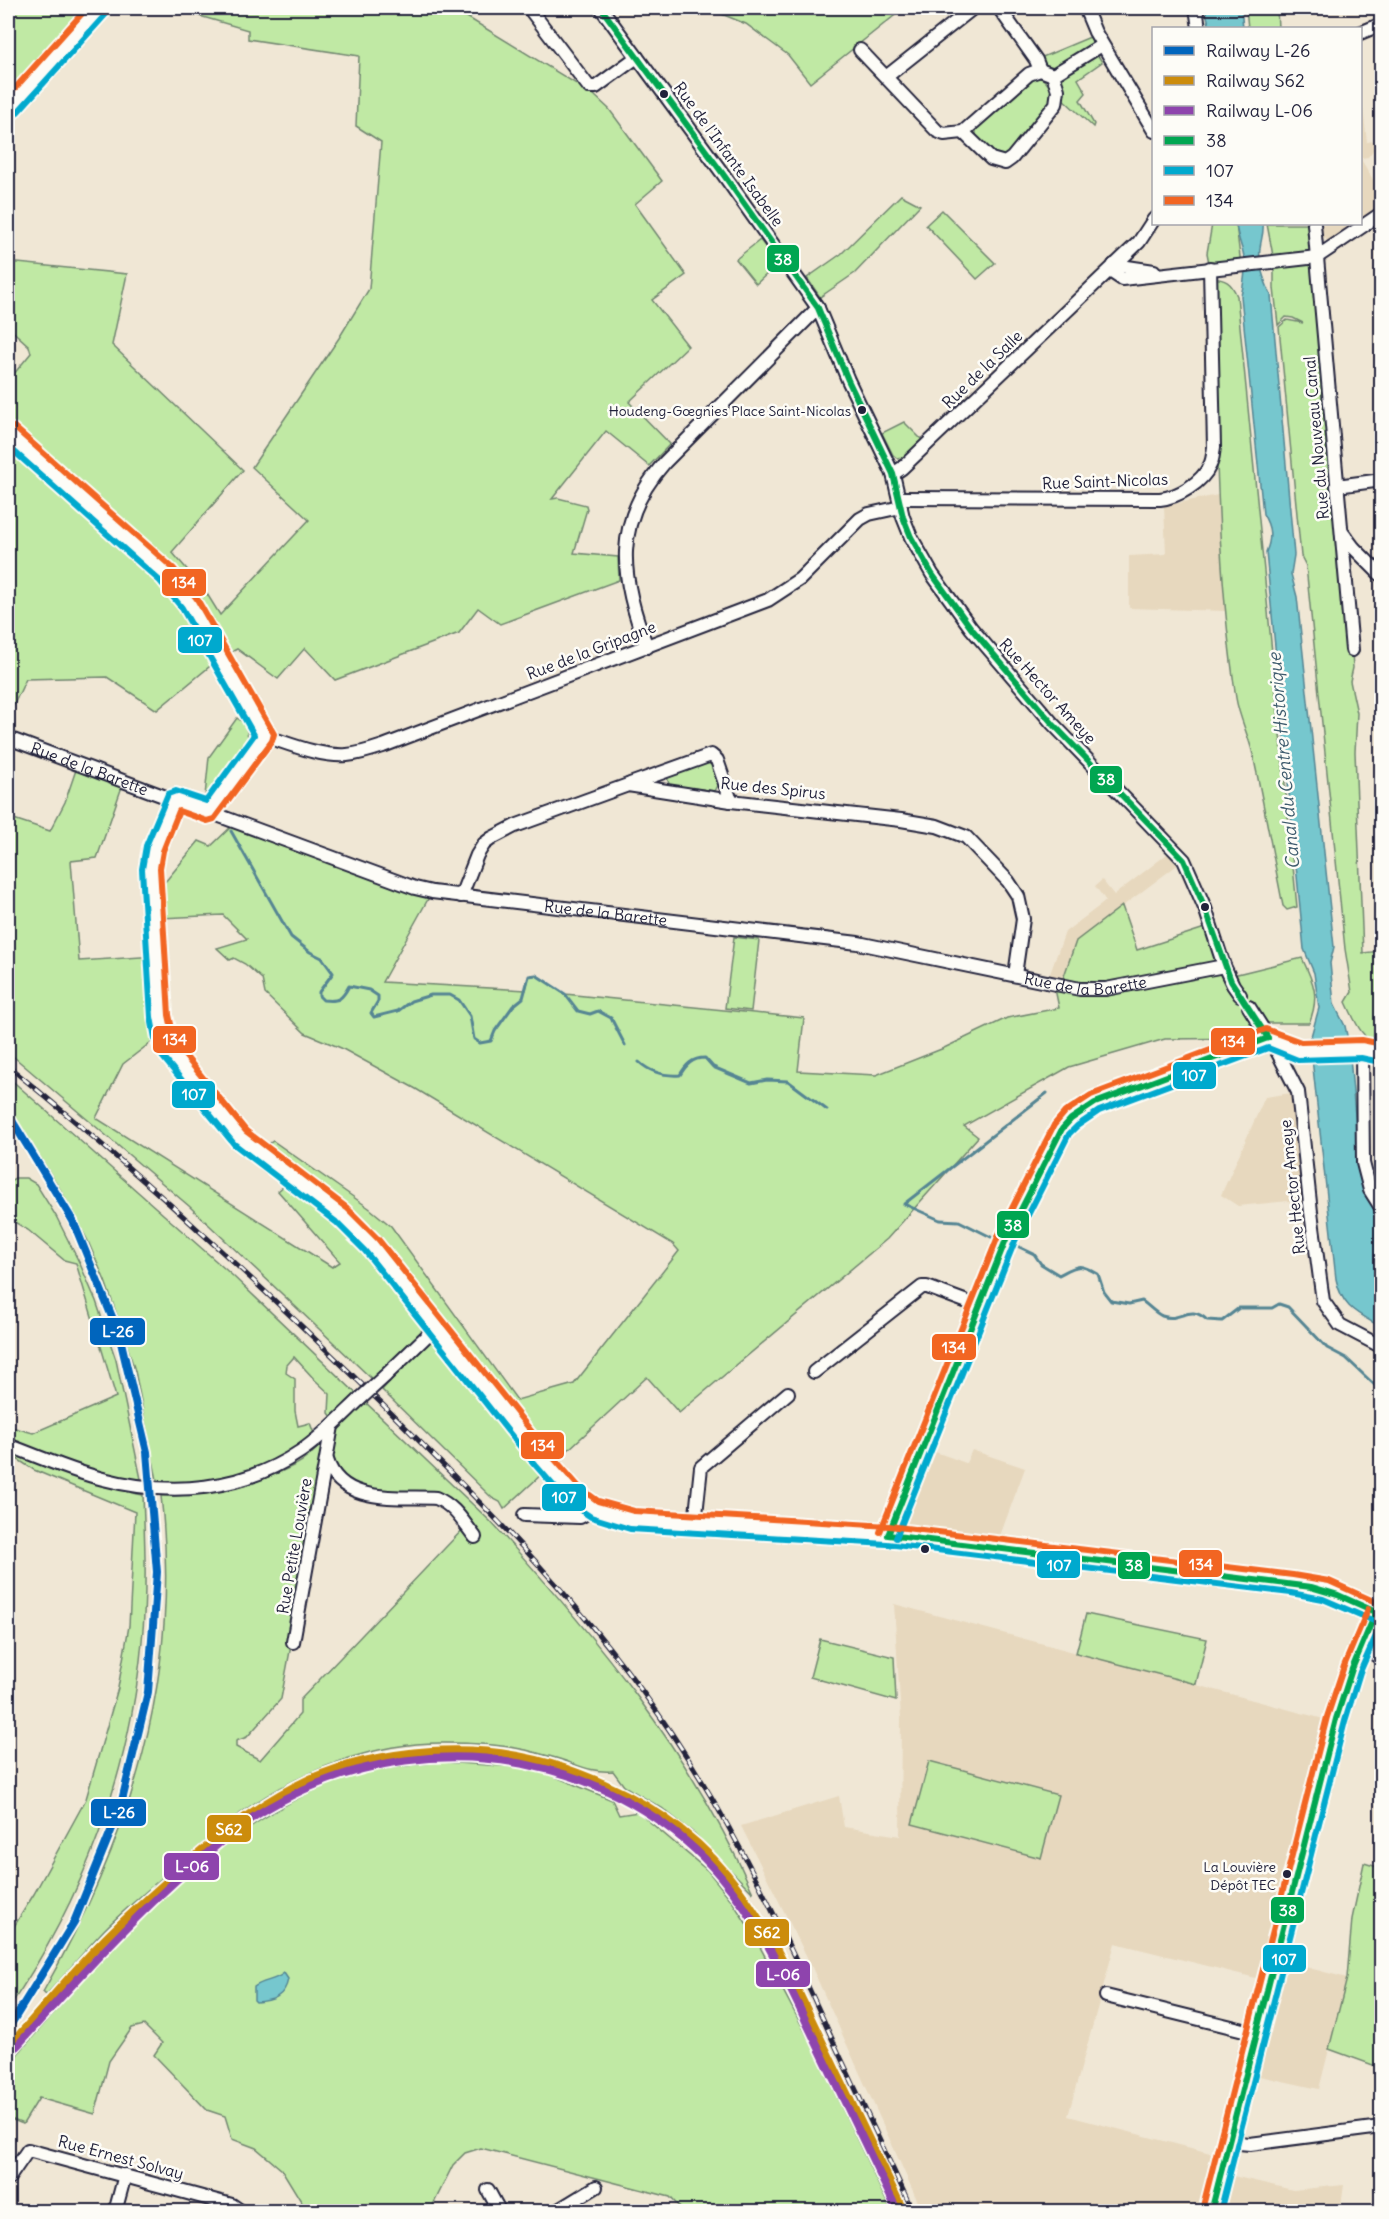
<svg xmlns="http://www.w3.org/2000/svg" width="1389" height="2219" font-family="Delius,sans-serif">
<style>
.built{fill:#e7d8be}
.green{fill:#c0e9a4;stroke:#718670;stroke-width:1.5}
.water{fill:#76c7ce;stroke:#548593;stroke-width:1.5}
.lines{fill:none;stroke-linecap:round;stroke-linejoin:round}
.stream{stroke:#548593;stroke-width:3}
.minor-casing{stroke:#22223b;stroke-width:16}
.major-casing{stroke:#22223b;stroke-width:21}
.minor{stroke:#fdfcf7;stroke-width:12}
.major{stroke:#fdfcf7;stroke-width:16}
.rail-casing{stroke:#22223b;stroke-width:5}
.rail{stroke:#fdfcf7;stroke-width:3;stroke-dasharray:9;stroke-linecap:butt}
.minor-bridge-casing{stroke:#22223b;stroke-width:16;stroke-linecap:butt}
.minor-bridge{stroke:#fdfcf7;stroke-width:12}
.bus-1-casing{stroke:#fdfcf7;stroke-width:10}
.bus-2-casing{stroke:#fdfcf7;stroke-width:10}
.bus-3-casing{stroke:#fdfcf7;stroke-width:10}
.bus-1{stroke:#00a651;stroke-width:6}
.bus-2{stroke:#00a9ce;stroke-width:6}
.bus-3{stroke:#f26522;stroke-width:6}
.rail-1-casing{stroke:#fdfcf7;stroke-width:12}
.rail-2-casing{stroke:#fdfcf7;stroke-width:12}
.rail-3-casing{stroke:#fdfcf7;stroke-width:12}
.rail-1{stroke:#0065bd;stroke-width:8}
.rail-2{stroke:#cc8c0c;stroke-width:8}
.rail-3{stroke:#8e44ad;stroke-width:8}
.bus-dot{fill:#22223b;stroke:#fdfcf7;stroke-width:2}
.labels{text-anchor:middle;stroke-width:5;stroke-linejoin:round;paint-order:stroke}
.bus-label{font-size:14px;fill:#22223b;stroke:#fdfcf7;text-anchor:end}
.street-label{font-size:16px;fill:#22223b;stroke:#fdfcf7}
.water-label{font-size:18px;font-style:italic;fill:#3f5c6e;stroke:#fdfcf7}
.line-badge{stroke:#fdfcf7;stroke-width:2}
.badge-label{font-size:16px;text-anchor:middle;font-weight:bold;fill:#fff}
</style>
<rect width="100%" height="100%" fill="#f0e7d5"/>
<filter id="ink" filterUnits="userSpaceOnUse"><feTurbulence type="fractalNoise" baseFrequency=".0167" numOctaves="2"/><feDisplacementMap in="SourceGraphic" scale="12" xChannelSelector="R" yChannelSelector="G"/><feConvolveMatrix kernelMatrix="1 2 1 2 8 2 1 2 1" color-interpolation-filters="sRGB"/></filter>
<g filter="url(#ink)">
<g class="built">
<path d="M1363,108L1367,142L1374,141L1375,148L1368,157L1362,158V161L1381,193V213L1330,247L1326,239L1317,233L1314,224H1360V109Z"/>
<path d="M1218,495L1226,611L1129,608V556L1166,554L1164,506Z"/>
<path d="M1175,848L1184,860L1076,941L1061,985L1047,982L1065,932L1106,901L1095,886L1102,880L1114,895Z"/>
<path d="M1298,1092L1309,1199L1238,1206L1221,1195L1265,1097Z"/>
<path d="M930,1450L966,1463L972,1450L1025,1468L997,1544L908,1533L911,1528L901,1525Z"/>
<path d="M894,1604L1335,1722L1275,1959L1347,1978L1319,2089L1246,2073L1268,1981L1115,1943L1068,2116L1214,2154L1208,2177L1219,2180L1228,2142L1240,2144L1233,2176L1293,2190L1344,2185L1340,2211H922L810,1963L741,1826L839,1796L844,1827L900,1836L901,1718Z"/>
</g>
<g class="green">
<path d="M8,8H75L95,12L8,109Z"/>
<path d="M172,8H468L462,14L593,94L609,109L662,181L635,204L686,275L652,300L688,346L629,402L670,444L649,466L606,431L552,499L558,498L586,505L587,509L574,553L618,557L619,580L500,624L478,608L459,633L335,680L305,648L278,679L237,649L220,658L157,710L107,677L26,679L8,717V381L31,353L29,346L8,327V262L127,274L112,345L243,470L172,552L204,589L220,615L309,520L252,467L339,338L369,289L381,142L356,126L359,56L248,39V30Z"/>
<path d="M707,8H904L810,83L788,55L746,24Z"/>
<path d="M1246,8H1277L1278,28H1248Z"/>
<path d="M1090,37L1094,46L1056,67L1047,66L1040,58Z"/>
<path d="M1097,54L1102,62L1078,79L1086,93L1080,100L1094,124L1093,127L1062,98L1061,81L1068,72Z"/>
<path d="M1036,77L1041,78C1050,84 1052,91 1052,101L1009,153L999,158L976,138V128L1027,80Z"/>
<path d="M901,195L920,205L855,273L820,297L807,278L841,254Z"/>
<path d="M942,210L995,263L977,279L926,225Z"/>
<path d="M1212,224H1236L1241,265L1210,268L1207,253Z"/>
<path d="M1267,224H1314L1351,637L1353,668L1350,681L1357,713L1355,752L1363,953L1381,951V1047C1360,1037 1356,1023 1346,1002L1352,992L1345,949L1306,566L1301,556L1279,327L1287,320L1303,323L1293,318L1286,317L1278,325L1274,288V261Z"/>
<path d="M760,240L778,264L756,284L736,259Z"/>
<path d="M1211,278C1226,279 1231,282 1237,296L1297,907L1287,910L1283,906C1273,856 1264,805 1253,755C1249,736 1239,717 1236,698C1215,560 1217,417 1211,278Z"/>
<path d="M904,422L923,441L906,456L898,459L893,455L882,433Z"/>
<path d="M237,718L245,724L249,741L210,798L205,796L209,757Z"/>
<path d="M703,761C715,764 716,772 720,782L715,791L669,785L667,776Z"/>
<path d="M78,764L124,781L97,858L71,861L79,961L157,956L163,1033L123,1064L96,1118L332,1267L340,1262L278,1191L293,1178L258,1152L273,1141L369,1208L391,1226L517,1400L574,1384L679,1251L673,1244L416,1089L341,1048L305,1033L265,994L262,979L245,964L234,958L230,960L217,948L247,939L223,915L161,918L158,882H165L199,841L211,846L236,822L432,892L382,982L526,990L529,976L536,975L565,994L804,1018L798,1071L876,1075L944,1048L1007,1018L1059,1008L1054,984L1061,985L1076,941L1122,906L1137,950L1211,926L1229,976L1302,958C1314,983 1320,997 1309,1023H1264L1268,1038L1165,1039L1069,1067L964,1126L978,1137L887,1239L679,1413L647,1377L504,1509L500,1502L492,1498L382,1390L393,1378L421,1341L372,1379L189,1206L8,1052V951L11,945L8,943V888L14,878L8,875V817L50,831L65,802Z"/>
<path d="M734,937L759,940L751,1011L725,1008Z"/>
<path d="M8,1077L233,1276L490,1521C594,1634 691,1752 753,1893L694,1833L662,1808L624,1786L613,1771C590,1773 577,1764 556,1758C546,1755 536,1753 526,1750C499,1744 471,1743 444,1743C376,1742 305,1769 249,1807C224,1824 202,1845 178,1864C153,1886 127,1907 104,1930C84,1951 66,1974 46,1995L43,1992C131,1837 182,1676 161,1496C208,1496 254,1486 297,1464C307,1459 315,1450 323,1443L322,1480L281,1699L247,1737L236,1741V1747L260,1760L300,1714V1700L466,1526L449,1504L367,1494L328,1466L336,1422L329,1413L330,1394L315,1380L294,1357L287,1365L286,1373L295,1379V1411L298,1426L310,1423L316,1439L288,1459L201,1489L157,1480L135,1371L122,1329L105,1281L87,1239L63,1194L8,1106Z"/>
<path d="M15,1178H26L36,1184L56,1216L80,1264L96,1301L116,1360L141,1479L103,1480L132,1493L143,1495C145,1544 147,1592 142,1641C130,1774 83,1900 8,2009V1936L34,1894L86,1799L118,1688L129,1626L135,1512L34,1470L8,1453V1426L33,1433L116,1397L76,1263L64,1260L28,1230L8,1218V1182Z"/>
<path d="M1086,1614L1207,1639L1196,1684L1076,1653Z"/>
<path d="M820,1639L894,1657L896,1701L810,1677Z"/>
<path d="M929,1761L1058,1795L1041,1858L912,1824Z"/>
<path d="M441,1762L518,1767L551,1775L612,1800L619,1815L638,1812L708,1871L732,1901L752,1932L811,2043L891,2211H683L670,2197L481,2148L465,2153L453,2165L430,2211H307L282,2170L256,2148L232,2139L225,2116L207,2110L154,2055L162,2043L144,2025L132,2028L109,2061L95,2114L39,2098L23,2124L8,2118V2065C101,1961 224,1807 365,1773C390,1767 416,1765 441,1762Z"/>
<path d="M1364,1863L1381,1868V2068L1329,2049L1347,1978L1352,1919Z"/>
</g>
<g class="water">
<path d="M1205,8H1241L1243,28H1210Z"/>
<path d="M1236,224H1263C1264,233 1261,239 1260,248C1258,265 1264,280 1271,295L1294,555L1291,574L1297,597L1334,947L1330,963L1334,1004L1345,1026L1349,1045L1358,1151L1370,1201L1381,1217V1327C1357,1313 1342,1308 1336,1279L1310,1040L1319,1008L1314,973L1304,949L1266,552C1272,538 1271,527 1263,514L1241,296C1244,282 1247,267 1243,252C1240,242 1237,234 1236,224Z"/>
<path d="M284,1973L288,1979C285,1997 272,2001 256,2002L254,2000V1987C263,1980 275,1981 284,1973Z"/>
</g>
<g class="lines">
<g class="stream">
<path d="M231,831L291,937L310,952L322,958L333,973L319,992V996L323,1000C339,1002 342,999 349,986L369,990L378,996V1001L371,1013L374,1017L398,1011L411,1001L431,995H450L459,1000L470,1016L474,1039L480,1043L491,1041L495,1031L513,1006L523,998L529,976L536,975L565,994L578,1011L590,1014L598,1011L611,1018L625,1045"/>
<path d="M639,1062C650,1072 665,1076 680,1075C686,1065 692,1058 705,1058L713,1067L751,1083L767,1080L788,1081L827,1110"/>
<path d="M991,1237L959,1221L940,1220L904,1204L1047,1093"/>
<path d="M1015,1245L1034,1254L1041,1264L1059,1275C1078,1265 1079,1263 1098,1274L1104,1292L1111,1301L1129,1304L1142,1301C1148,1305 1155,1313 1162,1316C1181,1323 1189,1303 1207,1320L1222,1321L1239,1308H1272L1279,1304L1288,1307L1327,1348L1346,1358L1382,1392"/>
</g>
<defs>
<g id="minor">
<path d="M529,8L589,87H596L637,57"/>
<path d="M601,8L723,174L818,308L848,380L893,474L903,517L911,537L932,574L971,628L1053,724L1184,860L1205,908L1224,966L1233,985L1240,995"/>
<path d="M999,8L1036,60L1040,70"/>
<path d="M1085,8L1095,32L1154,131"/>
<path d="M1196,8L1199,28"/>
<path d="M1360,33L1382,24"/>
<path d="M860,50L937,131L944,134L963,132L1029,74L1040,70L1053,75"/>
<path d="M1053,75L1102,45"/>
<path d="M886,77L973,8"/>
<path d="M963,132L991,159L1005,163L1012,158L1056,104L1058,90L1053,75"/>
<path d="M1314,224L1352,650"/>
<path d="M1114,265L1113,273L1122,279L1317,257L1382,213"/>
<path d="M1114,265L1154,271"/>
<path d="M893,474L902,468L1139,242L1154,219"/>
<path d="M1337,486L1382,480"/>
<path d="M900,498L1160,499C1178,497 1202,483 1210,465C1213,460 1213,453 1214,447L1210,268"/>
<path d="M1342,532L1354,548L1382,576"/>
<path d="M647,647C620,578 612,522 665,462L818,308"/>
<path d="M265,736C290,744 320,757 347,755C359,754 371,750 383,746L768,600L800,579L860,519L869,514L901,507"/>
<path id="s1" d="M8,738L174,800"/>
<path d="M630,784L711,755L717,760L731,801"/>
<path id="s2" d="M209,812L415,888L432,892L858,943L1080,989H1106L1224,966"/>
<path d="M461,896L477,855L484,844L492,838L515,826L628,785L731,801L901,820L937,826L966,837L1008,881L1018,896L1023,919L1015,975"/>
<path d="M1249,1007L1278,1053L1298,1092L1311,1212L1323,1301L1340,1325L1382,1347"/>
<path d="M1362,1049L1363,1163L1370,1190L1382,1209"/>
<path d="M814,1372L922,1287H927L978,1306"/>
<path d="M385,1376L437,1326"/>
<path d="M8,1445C39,1457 71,1471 103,1479C171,1497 242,1491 301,1451C323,1436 341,1417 360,1399"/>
<path d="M327,1460C341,1505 398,1496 436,1498C455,1506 463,1522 475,1537"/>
<path d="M524,1515L580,1517L594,1509"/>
<path d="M695,1524L701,1467L788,1393"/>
<path d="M293,1642L332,1426"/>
<path d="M1361,1646L1382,1659"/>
<path d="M1106,1996L1256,2033"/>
<path d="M1228,2142L1250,2144L1381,2127L1382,2131"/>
<path d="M8,2179L28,2150L232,2205L242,2212"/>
<path d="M488,2190L500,2212"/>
<path d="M115,2212L125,2175"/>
<path d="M555,2212L596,2187"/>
</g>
<g id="major">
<path d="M8,109L99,8"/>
<path d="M8,434L167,575L189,603L265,736L209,812L174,800L154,849L151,868L160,1016L165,1041L170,1052L240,1138L342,1215L372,1245L537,1453L574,1495L594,1509L632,1520L888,1535L1292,1584L1326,1590L1376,1612L1352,1669L1336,1719L1211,2212"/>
<path d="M888,1535L1007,1237L1062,1129L1071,1119L1095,1103L1268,1038L1299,1051L1362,1049L1382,1053"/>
</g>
</defs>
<use href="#minor" class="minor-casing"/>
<use href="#major" class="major-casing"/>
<use href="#minor" class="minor"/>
<use href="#major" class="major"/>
<defs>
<path id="rail" d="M8,1066C139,1172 262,1286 383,1405C488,1509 589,1609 672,1734C737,1831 786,1937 834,2043C860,2099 887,2155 913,2212"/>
</defs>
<use href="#rail" class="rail-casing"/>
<use href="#rail" class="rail"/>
<defs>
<path id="minor-bridge" d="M360,1399L385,1376"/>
</defs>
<use href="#minor-bridge" class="minor-bridge-casing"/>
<use href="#minor-bridge" class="minor-bridge"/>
<defs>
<g id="bus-1">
<path d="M601,8L723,174L818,308L848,380L893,474L903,517L911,537L932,574L971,628L1053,724L1184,860L1205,908L1231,981L1268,1038"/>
<path d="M888,1535L1007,1237L1062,1129L1071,1119L1095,1103L1268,1038"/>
<path d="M888,1535L1311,1587L1338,1595L1376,1612"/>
<path d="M1211,2212L1336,1719L1352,1669L1376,1612"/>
</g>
<g id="bus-2">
<path d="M15,115L106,14"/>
<path d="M8,446L160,581L182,608L254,735L206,801L176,791L168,794L146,846L142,869L151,1017L156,1044L162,1056L234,1144L336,1222L365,1251L530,1459L567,1501L591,1517L630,1529L887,1544L1291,1593L1323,1599L1372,1620"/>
<path d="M896,1538L1015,1241L1069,1134L1077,1126L1099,1111L1268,1048L1298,1060L1361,1058L1380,1062"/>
<path d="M1220,2212L1345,1721L1360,1672L1382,1622"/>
</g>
<g id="bus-3">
<path d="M8,96L87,8"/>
<path d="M14,427L174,569L197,599L274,734L272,741L214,819L207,821L179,811L163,851L160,868L169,1015L174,1038L178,1047L246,1131L347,1208L378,1239L544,1447L580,1488L598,1501L634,1511L889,1526L1293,1575L1329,1581L1380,1604"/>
<path d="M880,1532L999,1234L1054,1125L1065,1112L1091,1095L1266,1029L1301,1042L1362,1040L1382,1044"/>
<path d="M1202,2210L1327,1717L1344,1666L1368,1609"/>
</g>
</defs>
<use href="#bus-1" class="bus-1-casing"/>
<use href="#bus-2" class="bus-2-casing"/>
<use href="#bus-3" class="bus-3-casing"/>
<use href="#bus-1" class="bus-1"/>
<use href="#bus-2" class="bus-2"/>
<use href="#bus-3" class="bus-3"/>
<defs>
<path id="rail-1" d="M8,1114L73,1221L119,1334L147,1452L157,1572L148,1692L120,1809L74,1922L8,2029"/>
<path id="rail-2" d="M8,2047C39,2013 68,1977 100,1944C123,1920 148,1898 173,1876C215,1838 258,1803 310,1779C348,1762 390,1754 431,1751C477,1748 524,1754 567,1769C627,1790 685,1824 727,1874C767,1923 793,1980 820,2037C848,2095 876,2153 904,2212"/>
<path id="rail-3" d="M8,2056C69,1988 129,1920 199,1860C221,1842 243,1822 268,1808C354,1758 454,1744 550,1770C614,1787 678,1825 721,1877C762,1925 787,1982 814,2038C842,2096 870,2154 898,2212"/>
</defs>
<use href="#rail-1" class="rail-1-casing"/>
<use href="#rail-2" class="rail-2-casing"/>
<use href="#rail-3" class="rail-3-casing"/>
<use href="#rail-1" class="rail-1"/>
<use href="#rail-2" class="rail-2"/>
<use href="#rail-3" class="rail-3"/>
</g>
</g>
<g class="bus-dot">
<circle cx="664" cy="94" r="5"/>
<circle cx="862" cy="410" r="5"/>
<circle cx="1205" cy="907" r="5"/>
<circle cx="925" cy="1549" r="5"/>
<circle cx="1287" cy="1874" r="5"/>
</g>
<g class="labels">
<g class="bus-label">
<text x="851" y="416">Houdeng-Gœgnies Place Saint-Nicolas</text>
<text x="1276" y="1872">La Louvière<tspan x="1276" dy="18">Dépôt TEC</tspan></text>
</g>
<g class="street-label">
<text transform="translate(729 154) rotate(54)" y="6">Rue de l'Infante Isabelle</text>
<text transform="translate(982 369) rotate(-44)" y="6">Rue de la Salle</text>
<text transform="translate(1316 438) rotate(-95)" y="6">Rue du Nouveau Canal</text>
<text transform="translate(1105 481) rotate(-2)" y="6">Rue Saint-Nicolas</text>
<text transform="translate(591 650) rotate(-21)" y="6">Rue de la Gripagne</text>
<text transform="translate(1048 691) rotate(48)" y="6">Rue Hector Ameye</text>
<text dy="6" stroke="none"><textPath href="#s1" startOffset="87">Rue de la Barette</textPath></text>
<text transform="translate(773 788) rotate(6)" y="6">Rue des Spirus</text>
<text dy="6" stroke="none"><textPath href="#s2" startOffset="412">Rue de la Barette</textPath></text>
<text dy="6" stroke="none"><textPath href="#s2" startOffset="898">Rue de la Barette</textPath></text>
<text transform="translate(1292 1187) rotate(-96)" y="6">Rue Hector Ameye</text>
<text transform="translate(294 1546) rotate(-80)" y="6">Rue Petite Louvière</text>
<text transform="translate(121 2157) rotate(15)" y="6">Rue Ernest Solvay</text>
</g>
<g class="water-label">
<text transform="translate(1284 761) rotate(-95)" y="6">Canal du Centre Historique</text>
</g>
</g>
<g class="line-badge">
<rect x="766" y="244" width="34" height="29" rx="6" fill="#00a651"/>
<rect x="161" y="568" width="46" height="29" rx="6" fill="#f26522"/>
<rect x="177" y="626" width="46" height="28" rx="6" fill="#00a9ce"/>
<rect x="1089" y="765" width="34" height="29" rx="6" fill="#00a651"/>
<rect x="152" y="1025" width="45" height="29" rx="6" fill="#f26522"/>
<rect x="1210" y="1027" width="46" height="29" rx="6" fill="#f26522"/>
<rect x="1172" y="1061" width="45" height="29" rx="6" fill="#00a9ce"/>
<rect x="171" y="1080" width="45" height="29" rx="6" fill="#00a9ce"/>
<rect x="996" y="1210" width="34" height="29" rx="6" fill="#00a651"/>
<rect x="89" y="1317" width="57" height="29" rx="6" fill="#0065bd"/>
<rect x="931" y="1333" width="46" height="28" rx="6" fill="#f26522"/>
<rect x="520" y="1431" width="45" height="29" rx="6" fill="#f26522"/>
<rect x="541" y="1483" width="46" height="29" rx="6" fill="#00a9ce"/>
<rect x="1178" y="1549" width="45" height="29" rx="6" fill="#f26522"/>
<rect x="1036" y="1550" width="45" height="29" rx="6" fill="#00a9ce"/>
<rect x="1117" y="1551" width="34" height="29" rx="6" fill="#00a651"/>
<rect x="90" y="1798" width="57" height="29" rx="6" fill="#0065bd"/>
<rect x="206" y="1814" width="46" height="29" rx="6" fill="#cc8c0c"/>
<rect x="163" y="1852" width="57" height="29" rx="6" fill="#8e44ad"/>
<rect x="1270" y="1896" width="35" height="28" rx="6" fill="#00a651"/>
<rect x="744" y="1918" width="46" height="29" rx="6" fill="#cc8c0c"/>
<rect x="1262" y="1944" width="45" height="29" rx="6" fill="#00a9ce"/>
<rect x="755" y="1960" width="56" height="28" rx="6" fill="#8e44ad"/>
</g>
<g class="badge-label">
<text x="783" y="265">38</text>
<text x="184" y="588">134</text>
<text x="200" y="646">107</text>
<text x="1106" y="785">38</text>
<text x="175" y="1045">134</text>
<text x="1233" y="1047">134</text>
<text x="1194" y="1081">107</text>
<text x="194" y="1100">107</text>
<text x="1013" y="1231">38</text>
<text x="118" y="1337">L-26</text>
<text x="954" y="1353">134</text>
<text x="543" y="1451">134</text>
<text x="564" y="1503">107</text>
<text x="1201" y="1570">134</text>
<text x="1059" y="1571">107</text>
<text x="1134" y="1571">38</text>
<text x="119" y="1818">L-26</text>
<text x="229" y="1835">S62</text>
<text x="192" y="1872">L-06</text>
<text x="1288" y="1916">38</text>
<text x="767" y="1938">S62</text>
<text x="1284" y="1965">107</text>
<text x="783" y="1980">L-06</text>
</g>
<rect width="1389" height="2219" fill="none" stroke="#fdfcf7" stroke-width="30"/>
<rect x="15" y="15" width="1359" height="2189" fill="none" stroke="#22223b" stroke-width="2" filter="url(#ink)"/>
<rect x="1152" y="27" width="210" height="198" fill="#fdfcf7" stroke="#a5a5ac" stroke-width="1.5"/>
<rect x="1164" y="46" width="30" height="9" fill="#0065bd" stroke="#a5a5ac" stroke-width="1.5"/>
<text x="1206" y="57" font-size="18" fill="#22223b">Railway L-26</text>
<rect x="1164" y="76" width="30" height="9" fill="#cc8c0c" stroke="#a5a5ac" stroke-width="1.5"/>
<text x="1206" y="87" font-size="18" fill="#22223b">Railway S62</text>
<rect x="1164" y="106" width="30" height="9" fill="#8e44ad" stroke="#a5a5ac" stroke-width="1.5"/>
<text x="1206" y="117" font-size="18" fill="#22223b">Railway L-06</text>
<rect x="1164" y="136" width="30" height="9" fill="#00a651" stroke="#a5a5ac" stroke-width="1.5"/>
<text x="1206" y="147" font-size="18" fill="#22223b">38</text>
<rect x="1164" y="166" width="30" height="9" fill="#00a9ce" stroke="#a5a5ac" stroke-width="1.5"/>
<text x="1206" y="177" font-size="18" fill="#22223b">107</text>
<rect x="1164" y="196" width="30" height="9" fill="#f26522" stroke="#a5a5ac" stroke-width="1.5"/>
<text x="1206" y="207" font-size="18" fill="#22223b">134</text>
</svg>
